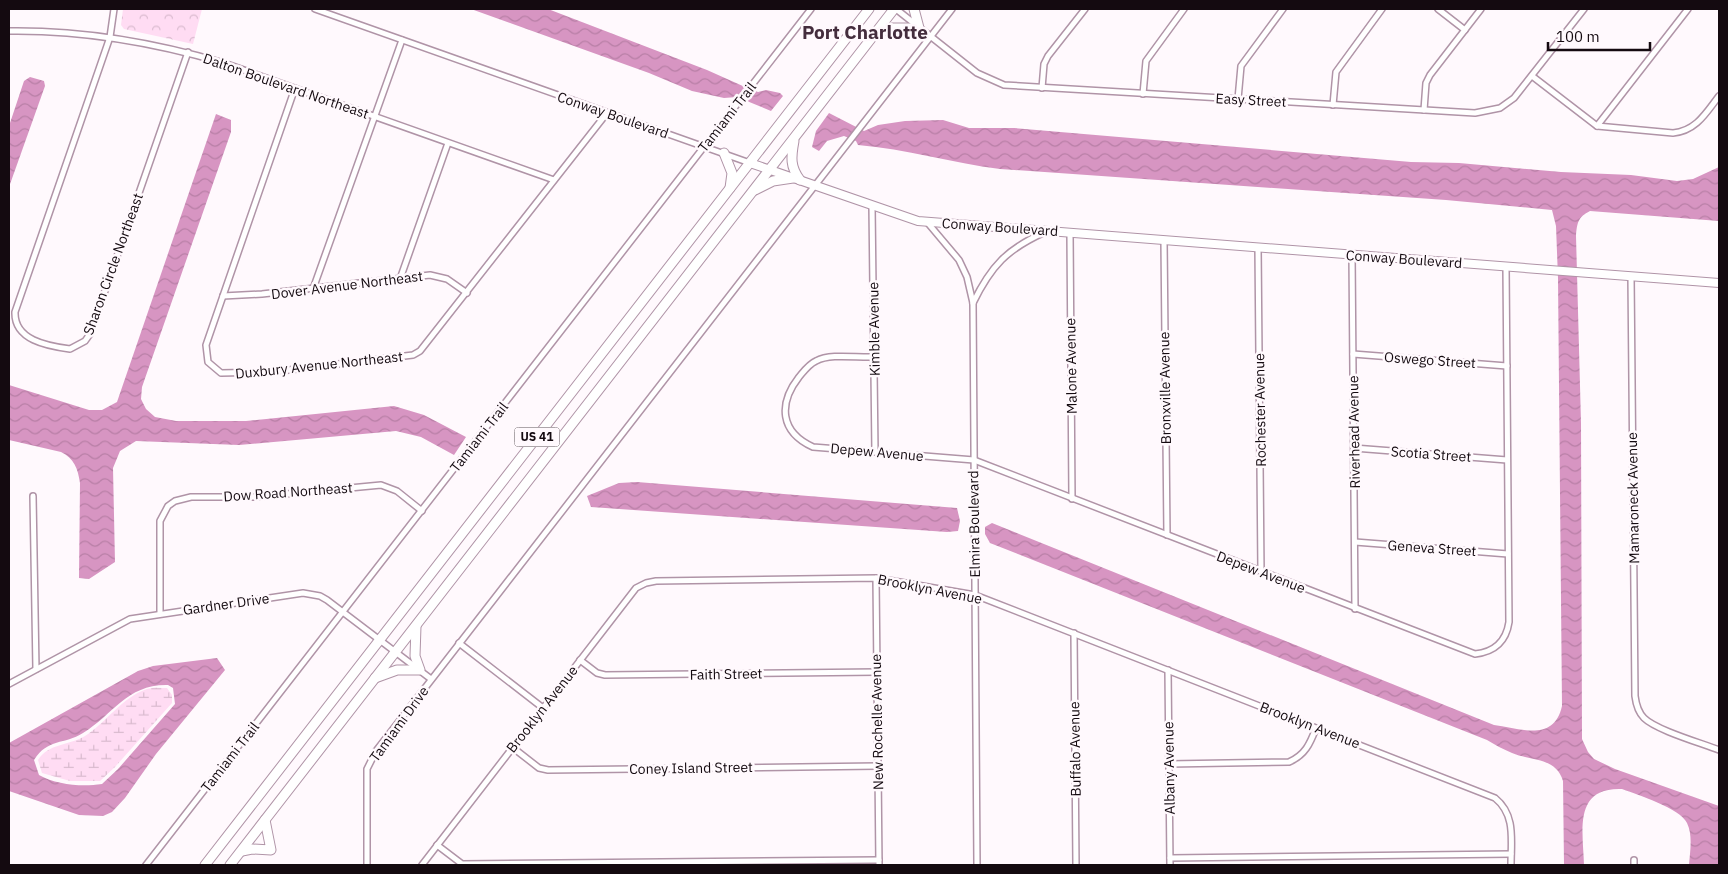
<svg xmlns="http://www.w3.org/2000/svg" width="1728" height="874" font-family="'IBM Plex Sans',sans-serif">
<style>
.forest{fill:url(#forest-crowns)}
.wetland{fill:url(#wetland-marsh)}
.water{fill:url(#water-waves);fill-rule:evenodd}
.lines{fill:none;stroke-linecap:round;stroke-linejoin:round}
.street-casing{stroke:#b094a7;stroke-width:8}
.secondary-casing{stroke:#b094a7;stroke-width:10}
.primary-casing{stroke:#b094a7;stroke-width:11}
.street{stroke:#fff;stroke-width:5}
.secondary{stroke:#fff;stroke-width:8}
.primary{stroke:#fff;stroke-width:9}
.labels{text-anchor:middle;stroke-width:5;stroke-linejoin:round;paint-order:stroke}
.shield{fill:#fff9fd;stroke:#5a5257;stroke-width:1}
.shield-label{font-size:12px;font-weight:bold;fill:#140a10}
.street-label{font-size:14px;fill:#140a10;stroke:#fff9fd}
.district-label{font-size:19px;font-weight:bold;fill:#442d3d;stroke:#fff9fd}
</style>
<defs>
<pattern id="forest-crowns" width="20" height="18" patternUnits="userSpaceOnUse" patternTransform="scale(1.25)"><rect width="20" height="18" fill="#ffdcf3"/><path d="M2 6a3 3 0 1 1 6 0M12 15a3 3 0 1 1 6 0" fill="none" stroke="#dabbcf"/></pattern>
<pattern id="wetland-marsh" width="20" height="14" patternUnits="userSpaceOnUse" patternTransform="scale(1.25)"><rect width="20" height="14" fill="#ffdcf3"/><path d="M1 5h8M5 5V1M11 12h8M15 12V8" fill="none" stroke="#dabbcf"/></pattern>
<pattern id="water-waves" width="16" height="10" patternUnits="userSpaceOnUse" patternTransform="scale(1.25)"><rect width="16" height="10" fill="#d795c2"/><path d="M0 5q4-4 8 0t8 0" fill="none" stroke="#b87fa6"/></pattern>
</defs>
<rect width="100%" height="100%" fill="#fff9fd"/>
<path class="forest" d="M123,9H202L193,44L124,29L121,25Z"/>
<path class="wetland" d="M167,688L172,695V703L115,767L100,781H70L42,773L38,760C49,743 68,746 85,736C106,723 122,697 147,689C153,687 161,688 167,688Z"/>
<g class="water">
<path d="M471,9H548L707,70L745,87L758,92L766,90L780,93L783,96L771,111L737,97L724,98L692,91L649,73Z"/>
<path d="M30,77L44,81L45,86L9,187V126L24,81Z"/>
<path d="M829,113L864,131L878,125L905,121L943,120L969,128H1014L1411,162L1459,163L1561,172L1631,175L1677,181L1693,179L1719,167V221L1590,211C1578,217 1577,223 1576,236L1581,423L1582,739L1588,752L1594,759L1615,769L1719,806V865H1689C1690,852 1693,835 1687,823C1680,808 1638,795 1622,789C1573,787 1583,831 1584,865H1564L1563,781C1556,757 1531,761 1512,753C1503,749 1495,745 1487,740L990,543L985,534V527L992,523L1494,725C1522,729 1554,742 1562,706L1558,278L1556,226L1552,210L1446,200L1000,169C952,163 906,149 858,145L856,141L844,136L827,141L819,151L812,147L816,131Z"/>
<path d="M216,114L231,120V132L142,387L141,399L146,409L155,417L176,421H246L394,406L424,415L466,437L454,455L421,437L396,431L239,445L136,441L120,451L113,468L115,562L89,579L79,578L80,483C78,469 74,458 61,452L9,440V385L89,410H102L117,402Z"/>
<path d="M637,482L957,508L960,521L958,531L947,532L591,507L587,496L619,483Z"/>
<path d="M217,658L225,670L156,754L125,798L112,812L103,816L79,815L9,791V743L138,671L153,666ZM168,685L173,688L175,704L118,769L102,784C82,787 57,785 39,775L34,760C48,738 64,745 83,733C114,714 127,684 168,685Z"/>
</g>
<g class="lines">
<defs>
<g id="street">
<path d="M114,9L110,37L15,312C14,340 47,346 70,349L85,341L90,334L188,52"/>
<path d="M315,9L750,163"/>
<path d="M896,9L977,73L1004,85L1475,113L1500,108L1514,98L1584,9"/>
<path d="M1438,9L1465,30"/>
<path d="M9,31C82,30 153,42 224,63L554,180"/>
<path d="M1532,76L1597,126L1673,133C1696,131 1706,113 1719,96"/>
<path d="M295,88L206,345L208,362L221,373L272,372L413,355L420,351L607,113"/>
<path d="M1042,88L1044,64L1048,56L1085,9"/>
<path d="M1143,94L1146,61L1184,9"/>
<path d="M1238,99L1241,66L1283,9"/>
<path d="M1333,105L1336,72L1382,9"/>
<path d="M1424,110L1426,83L1430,75L1481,9"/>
<path d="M1597,126L1688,9"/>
<path d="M872,206L875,452"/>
<path d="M927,222L959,260L967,277L973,303L977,865"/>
<path d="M1070,233L1072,499"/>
<path d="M1164,240L1167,535"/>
<path d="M1258,247L1261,572"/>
<path d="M1352,255L1355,609"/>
<path d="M1631,276L1635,696C1636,704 1638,712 1644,718C1656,730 1701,743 1719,750"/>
<path d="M400,279L448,143"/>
<path d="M313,289L402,40"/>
<path d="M223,296L262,294L430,275L447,279L467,293"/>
<path d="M973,303C991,266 1007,249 1045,232"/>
<path d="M1353,354L1507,366"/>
<path d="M874,357C857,358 831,353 816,361C809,364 804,371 799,377C778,404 780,432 813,447L974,460L1475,654C1494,652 1506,642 1509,622L1506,267"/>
<path d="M1354,448L1507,460"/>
<path d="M33,496L36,669"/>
<path d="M1355,542L1508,554"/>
<path d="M876,578L879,865"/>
<path d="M160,613V521L168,506L175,501L191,497H255L381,485L397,491L422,511"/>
<path d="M1074,633L1076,865"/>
<path d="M459,643L543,708"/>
<path d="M580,660L597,673L605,675L877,672"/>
<path d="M1168,670L1170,865"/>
<path d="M9,684L130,619L303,593L320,596L327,600L431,679"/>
<path d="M512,747L539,768L548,770L878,766"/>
<path d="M1169,764L1289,762C1305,755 1310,744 1316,728"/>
<path d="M437,845L462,864L879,860"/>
<path d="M1170,858L1511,854"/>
<path d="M1634,860V865"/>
<path d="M146,865L811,9"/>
<path d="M367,865V769L376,751L952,9"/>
<path d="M422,865L636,588L646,583L656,581L876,578L975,595L1495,798C1516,815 1511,840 1511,865"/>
</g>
<path id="secondary" d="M750,163L918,221L1719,283"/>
<g id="primary">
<path d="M876,34L891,28H919L914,9"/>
<path d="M794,141C791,157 790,167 800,180"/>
<path d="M724,153L732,173L730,188"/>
<path d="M755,190L773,181L793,178"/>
<path d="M375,678L397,670H420L415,656L416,626"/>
<path d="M242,851L252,849L271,850L265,820"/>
<path d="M205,865L869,9"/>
<path d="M230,865L894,9"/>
</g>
</defs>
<use href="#street" class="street-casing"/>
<use href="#secondary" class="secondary-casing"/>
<use href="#primary" class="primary-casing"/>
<use href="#street" class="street"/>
<use href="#secondary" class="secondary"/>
<use href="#primary" class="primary"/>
</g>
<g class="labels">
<rect class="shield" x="514.5" y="427.5" width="45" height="19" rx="4"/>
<g class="shield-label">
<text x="537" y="441">US 41</text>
</g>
<g class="street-label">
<text transform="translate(286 86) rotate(19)" y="5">Dalton Boulevard Northeast</text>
<text transform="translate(1251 100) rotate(3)" y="5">Easy Street</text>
<text transform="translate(613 115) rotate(19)" y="5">Conway Boulevard</text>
<text transform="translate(727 117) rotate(-52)" y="5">Tamiami Trail</text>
<text transform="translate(1000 227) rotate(4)" y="5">Conway Boulevard</text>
<text transform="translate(1404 259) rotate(4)" y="5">Conway Boulevard</text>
<text transform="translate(113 264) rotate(-70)" y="5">Sharon Circle Northeast</text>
<text transform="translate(347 285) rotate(-7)" y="5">Dover Avenue Northeast</text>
<text transform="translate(874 329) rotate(-91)" y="5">Kimble Avenue</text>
<text transform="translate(1430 360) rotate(4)" y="5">Oswego Street</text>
<text transform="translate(319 365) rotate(-6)" y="5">Duxbury Avenue Northeast</text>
<text transform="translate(1071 366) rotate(-91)" y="5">Malone Avenue</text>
<text transform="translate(1165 388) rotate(-91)" y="5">Bronxville Avenue</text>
<text transform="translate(1260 410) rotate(-91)" y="5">Rochester Avenue</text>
<text transform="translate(1354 432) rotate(-91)" y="5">Riverhead Avenue</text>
<text transform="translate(479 437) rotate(-52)" y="5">Tamiami Trail</text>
<text transform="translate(877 452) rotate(5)" y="5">Depew Avenue</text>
<text transform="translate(1431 454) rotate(4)" y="5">Scotia Street</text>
<text transform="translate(288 492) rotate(-4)" y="5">Dow Road Northeast</text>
<text transform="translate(1633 498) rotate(-91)" y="5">Mamaroneck Avenue</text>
<text transform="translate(974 524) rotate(-91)" y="5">Elmira Boulevard</text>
<text transform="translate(1432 548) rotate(4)" y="5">Geneva Street</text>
<text transform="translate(1261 572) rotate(21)" y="5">Depew Avenue</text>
<text transform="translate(930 589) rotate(11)" y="5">Brooklyn Avenue</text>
<text transform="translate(226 604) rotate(-8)" y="5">Gardner Drive</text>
<text transform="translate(726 674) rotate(-1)" y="5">Faith Street</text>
<text transform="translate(542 709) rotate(-52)" y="5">Brooklyn Avenue</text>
<text transform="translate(877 722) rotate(-91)" y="5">New Rochelle Avenue</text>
<text transform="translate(399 724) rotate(-54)" y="5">Tamiami Drive</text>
<text transform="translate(1310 725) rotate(21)" y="5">Brooklyn Avenue</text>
<text transform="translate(1075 749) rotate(-91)" y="5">Buffalo Avenue</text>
<text transform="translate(230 757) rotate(-52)" y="5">Tamiami Trail</text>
<text transform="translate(691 768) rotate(-1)" y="5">Coney Island Street</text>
<text transform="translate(1169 768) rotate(-91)" y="5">Albany Avenue</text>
</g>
<g class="district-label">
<text x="865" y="39">Port Charlotte</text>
</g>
</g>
<rect width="1728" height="874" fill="none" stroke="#140a10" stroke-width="20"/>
<path d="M1548 42v8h102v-8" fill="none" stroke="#140a10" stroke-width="2.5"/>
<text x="1556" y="42" font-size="15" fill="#140a10" stroke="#fff9fd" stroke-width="4" paint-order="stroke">100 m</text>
</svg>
